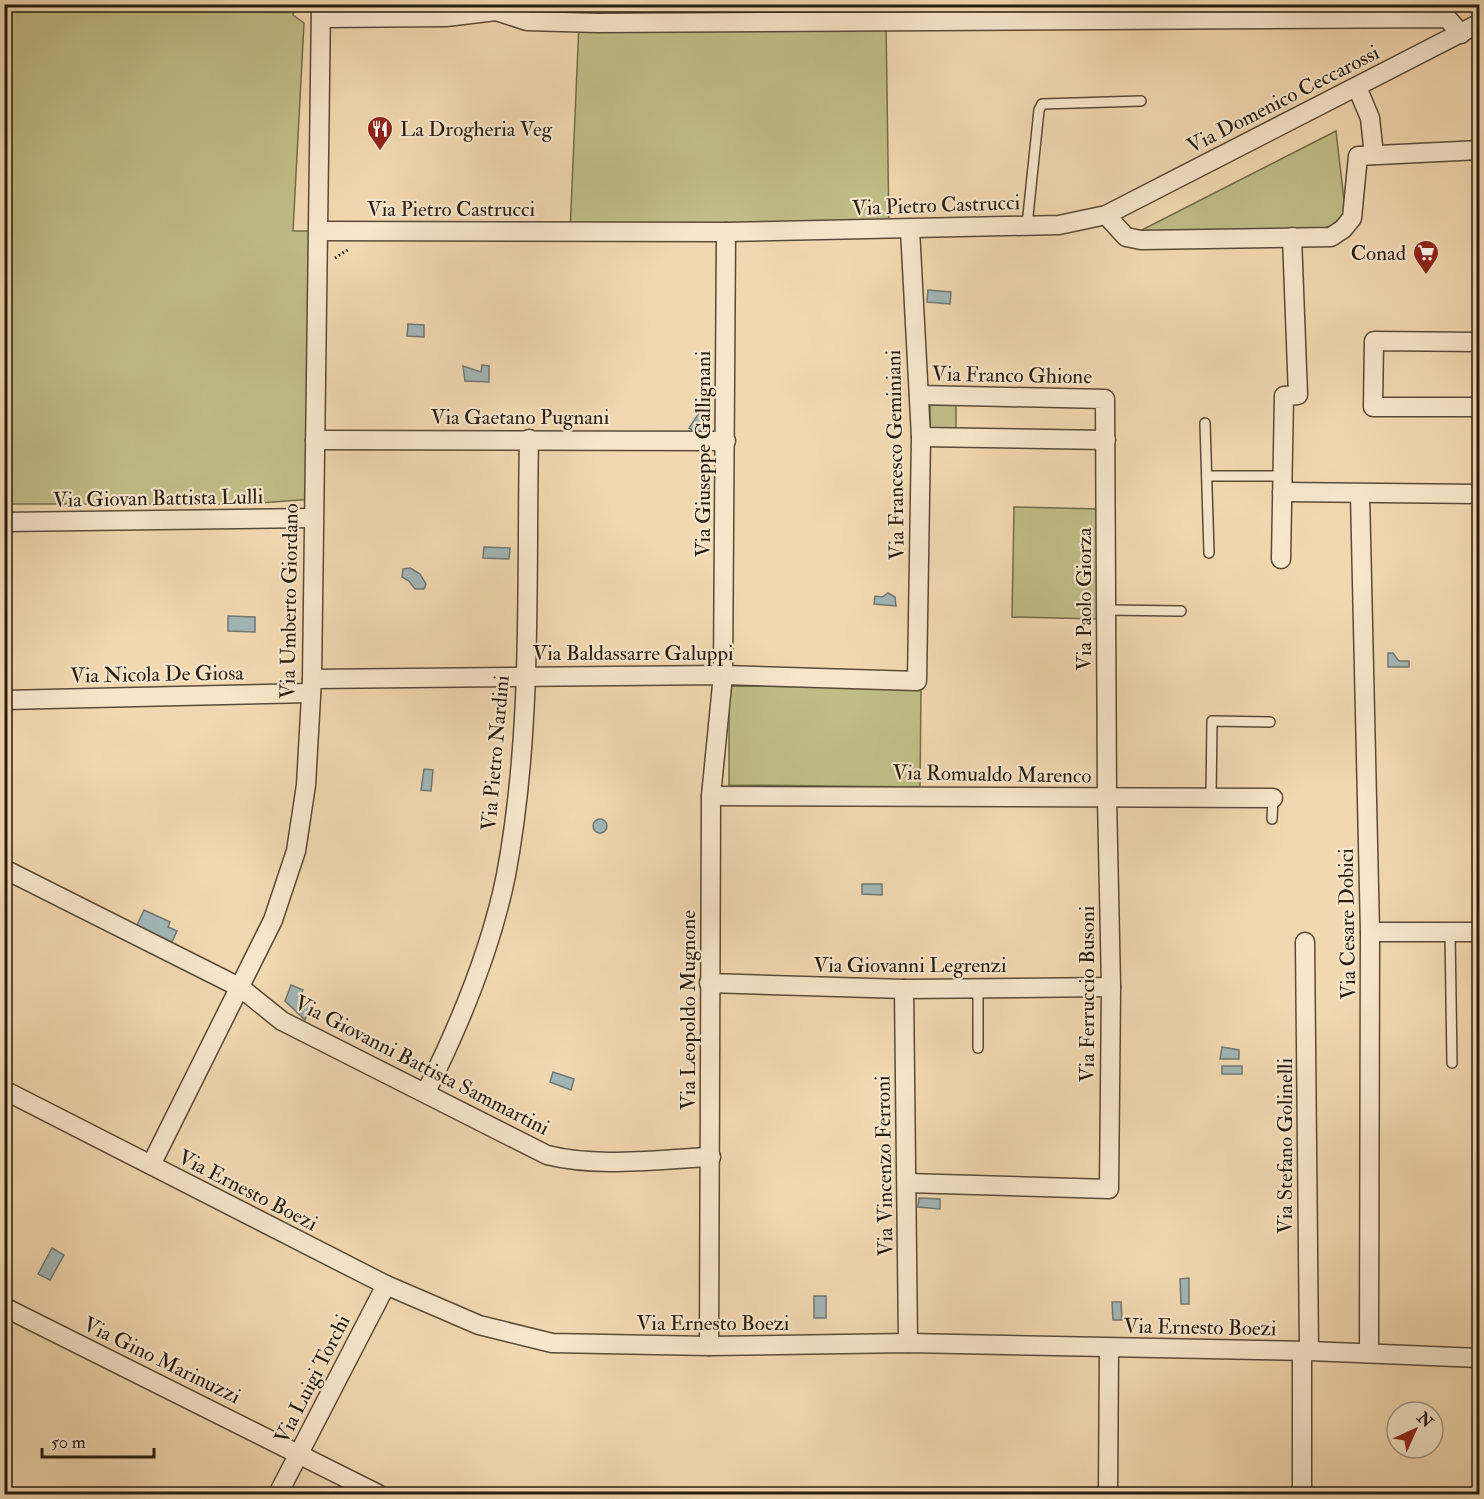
<svg xmlns="http://www.w3.org/2000/svg" width="1484" height="1499" font-family="'IM FELL Double Pica',serif">
<style>
.green{fill:#c0bd87;stroke:#736c4c;stroke-width:1.5}
.water{fill:#a1b6b7;stroke:#707874;stroke-width:1.5}
.lines{fill:none;stroke-linecap:round;stroke-linejoin:round}
.lane-casing{stroke:#594b38;stroke-width:12}
.street-casing{stroke:#594b38;stroke-width:21}
.path{stroke:#261c10;stroke-width:3;stroke-dasharray:1.5 3;stroke-linecap:butt}
.lane{stroke:#f7e6cc;stroke-width:9}
.street{stroke:#f7e6cc;stroke-width:18}
.labels{text-anchor:middle;stroke-width:4.5;stroke-linejoin:round;paint-order:stroke}
.street-label{font-size:21px;fill:#261c10;stroke:#f7e6cc}
.poi-label{font-size:21px;fill:#261c10;stroke:#f7e6cc;text-anchor:start}
</style>
<rect width="100%" height="100%" fill="#f2d8b0"/>
<filter id="stains"><feTurbulence type="fractalNoise" baseFrequency=".00333" numOctaves="4"/><feColorMatrix values="0 0 0 0 .2 0 0 0 0 .09 0 0 0 0 .02 0 0 0 .5 -.17"/></filter>
<radialGradient id="worn" r=".72"><stop offset=".6" stop-color="#630" stop-opacity="0"/><stop offset="1" stop-color="#630" stop-opacity=".3"/></radialGradient>
<g class="green">
<path d="M7,5H296L293,15L304,23L293,231H319L313,499L249,504H5Z"/>
<path d="M886,21L889,230L570,232L579,23Z"/>
<path d="M1336,131L1345,209L1343,216L1331,226L1317,230L1136,233Z"/>
<rect x="930" y="405" width="26" height="25"/>
<path d="M1014,507L1100,509L1098,619L1012,617Z"/>
<path d="M729,686L921,688L920,787L729,785Z"/>
</g>
<g class="water">
<path d="M928,290L951,292L950,304L927,302Z"/>
<path d="M408,324L424,325V337L407,336Z"/>
<path d="M482,365L489,366V382L465,381L463,366L481,372Z"/>
<path d="M701,410L711,416L699,435L689,428Z"/>
<path d="M484,547L510,548L509,559L483,558Z"/>
<path d="M410,568L420,574L426,584L424,589H415L409,581L402,577L403,569Z"/>
<path d="M888,593L895,597L896,606L874,604L875,596L882,597Z"/>
<path d="M228,616L255,617V632L228,631Z"/>
<path d="M1388,653H1393L1399,661H1409V667H1388Z"/>
<path d="M424,769L433,770L431,791L421,790Z"/>
<circle cx="600" cy="826" r="7"/>
<path d="M862,884H882V895L862,894Z"/>
<path d="M144,910L170,922L168,927L177,931L172,942L136,927Z"/>
<path d="M291,985L303,990L300,997L310,1007L305,1020L285,1001Z"/>
<path d="M1222,1047L1239,1050V1059H1220Z"/>
<rect x="1222" y="1066" width="20" height="8"/>
<path d="M553,1072L574,1079L571,1090L550,1082Z"/>
<path d="M919,1198L940,1199V1209L918,1207Z"/>
<path d="M52,1248L64,1255L50,1280L38,1274Z"/>
<path d="M1189,1278V1304H1181L1180,1279Z"/>
<rect x="814" y="1296" width="12" height="22"/>
<path d="M1112,1302H1121L1122,1320H1113Z"/>
</g>
<g class="lines">
<defs>
<g id="lane">
<path d="M1027,225L1039,110L1042,104L1141,101"/>
<path d="M1205,423L1209,553"/>
<path d="M1207,476H1282"/>
<path d="M1106,610L1181,611"/>
<path d="M1211,798L1212,721L1270,722"/>
<path d="M1272,819L1273,798"/>
<path d="M1450,932L1452,1063"/>
<path d="M978,988V1048"/>
</g>
<g id="street">
<path d="M496,11L527,21L598,23L1447,18L1461,34"/>
<path d="M321,18L446,17L496,11L503,4"/>
<path d="M1357,87L1370,118L1374,155"/>
<path d="M1106,215L1126,237L1141,240L1331,237L1343,229L1352,218L1358,156L1480,150"/>
<path d="M319,231L726,232L1059,225L1106,215L1480,23"/>
<path d="M1480,342L1374,341L1373,407H1480"/>
<path d="M921,437L1106,440"/>
<path d="M315,440L726,441"/>
<path d="M1282,492L1480,494"/>
<path d="M1360,494L1370,932L1369,1353"/>
<path d="M4,522L312,518"/>
<path d="M1281,559L1284,396L1298,395L1292,237"/>
<path d="M312,679L723,675L917,681L921,437L910,229"/>
<path d="M4,700L311,693"/>
<path d="M711,796L1273,798"/>
<path d="M4,869L241,988L282,1021L547,1155C599,1168 658,1159 711,1157"/>
<path d="M1370,932H1480"/>
<path d="M1305,942L1309,1351"/>
<path d="M709,983L904,989L1111,987"/>
<path d="M904,989L908,1343"/>
<path d="M4,1090L386,1285L479,1325L552,1343L709,1346L908,1343L1309,1351L1480,1358"/>
<path d="M426,1092C460,1024 491,950 506,875C533,732 526,583 529,439"/>
<path d="M151,1165L273,920L296,851L306,785L312,679L321,4"/>
<path d="M907,1183L1109,1189L1111,987L1107,798L1105,399L919,395"/>
<path d="M4,1307L378,1494"/>
<path d="M709,1346L711,796L723,675L726,232"/>
<path d="M278,1494L386,1285"/>
<path d="M1108,1494L1109,1348"/>
<path d="M1302,1494V1351"/>
</g>
</defs>
<use href="#lane" class="lane-casing"/>
<use href="#street" class="street-casing"/>
<path class="path" d="M335,258L349,249"/>
<use href="#lane" class="lane"/>
<use href="#street" class="street"/>
</g>
<defs>
<symbol id="restaurant-pin" viewBox="-11 -11 22 30"><path d="M0 17L-7.5 6A9.5 9.5 0 1 1 7.5 6Z" fill="#8f2418" stroke="#f7e6cc"/><path d="M-5-6h1v4h1v-4h1v4h1v-4h1v5L-1.5 .5V6h-2V.5L-5-1ZM5-6V6H3V1.5H1.5Q1.5-4 5-6Z" fill="#fff"/></symbol>
<symbol id="supermarket-pin" viewBox="-11 -11 22 30"><path d="M0 17L-7.5 6A9.5 9.5 0 1 1 7.5 6Z" fill="#8f2418" stroke="#f7e6cc"/><path d="M-6-5.5h2.5l.6 2H6L4.5 2H-2.5L-4.4-4H-6ZM-1.5 3.2a1.3 1.3 0 1 0 .1 0ZM3 3.2a1.3 1.3 0 1 0 .1 0Z" fill="#fff"/></symbol>
</defs>
<g fill-rule="evenodd">
<use href="#restaurant-pin" x="365" y="114" width="30" height="40"/>
<use href="#supermarket-pin" x="1411" y="238" width="30" height="40"/>
</g>
<g class="labels">
<g class="street-label">
<text transform="translate(1283 99) rotate(-27)" y="7">Via Domenico Ceccarossi</text>
<text transform="translate(936 205) rotate(-2)" y="7">Via Pietro Castrucci</text>
<text x="451" y="216">Via Pietro Castrucci</text>
<text transform="translate(1012 375) rotate(1)" y="7">Via Franco Ghione</text>
<text x="520" y="424">Via Gaetano Pugnani</text>
<text transform="translate(703 454) rotate(-90)" y="7">Via Giuseppe Gallignani</text>
<text transform="translate(895 455) rotate(-91)" y="7">Via Francesco Geminiani</text>
<text transform="translate(158 498) rotate(-1)" y="7">Via Giovan Battista Lulli</text>
<text transform="translate(1084 599) rotate(-90)" y="7">Via Paolo Giorza</text>
<text transform="translate(289 601) rotate(-89)" y="7">Via Umberto Giordano</text>
<text x="633" y="660">Via Baldassarre Galuppi</text>
<text transform="translate(157 674) rotate(-1)" y="7">Via Nicola De Giosa</text>
<text transform="translate(495 753) rotate(-85)" y="7">Via Pietro Nardini</text>
<text transform="translate(992 774) rotate(1)" y="7">Via Romualdo Marenco</text>
<text transform="translate(1347 924) rotate(-91)" y="7">Via Cesare Dobici</text>
<text x="910" y="972">Via Giovanni Legrenzi</text>
<text transform="translate(1087 994) rotate(-90)" y="7">Via Ferruccio Busoni</text>
<text transform="translate(688 1010) rotate(-90)" y="7">Via Leopoldo Mugnone</text>
<text transform="translate(422 1065) rotate(27)" y="7">Via Giovanni Battista Sammartini</text>
<text transform="translate(1285 1146) rotate(-90)" y="7">Via Stefano Golinelli</text>
<text transform="translate(884 1166) rotate(-91)" y="7">Via Vincenzo Ferroni</text>
<text transform="translate(248 1190) rotate(27)" y="7">Via Ernesto Boezi</text>
<text x="713" y="1330">Via Ernesto Boezi</text>
<text transform="translate(1200 1327) rotate(1)" y="7">Via Ernesto Boezi</text>
<text transform="translate(162 1360) rotate(26)" y="7">Via Gino Marinuzzi</text>
<text transform="translate(312 1379) rotate(-63)" y="7">Via Luigi Torchi</text>
</g>
<g class="poi-label">
<text x="400" y="136">La Drogheria Veg</text>
<text x="1406" y="260" text-anchor="end">Conad</text>
</g>
</g>
<rect width="1484" height="1499" fill="none" stroke="#f2d8b0" stroke-width="24"/>
<rect x="6" y="6" width="1472" height="1487" fill="none" stroke="#261c10" stroke-width="3"/>
<rect x="12" y="12" width="1460" height="1475" fill="none" stroke="#261c10" stroke-width="1.5"/>
<g transform="translate(1415 1430) rotate(45)"><circle r="28" fill="#f7e6cc" stroke="#a39581" stroke-width="1.5"/>
<path d="M0-4.5L10 22L0 15L-10 22Z" fill="#8f2418"/>
<text y="-9" font-size="16" font-weight="bold" text-anchor="middle" fill="#261c10">N</text>
</g>
<path d="M42 1448v9h112v-9" fill="none" stroke="#261c10" stroke-width="3"/>
<text x="51" y="1448" font-size="18" fill="#261c10" stroke="#f7e6cc" stroke-width="4.5" paint-order="stroke">50 m</text>
<rect width="100%" height="100%" filter="url(#stains)"/>
<rect width="100%" height="100%" fill="url(#worn)"/>
</svg>
